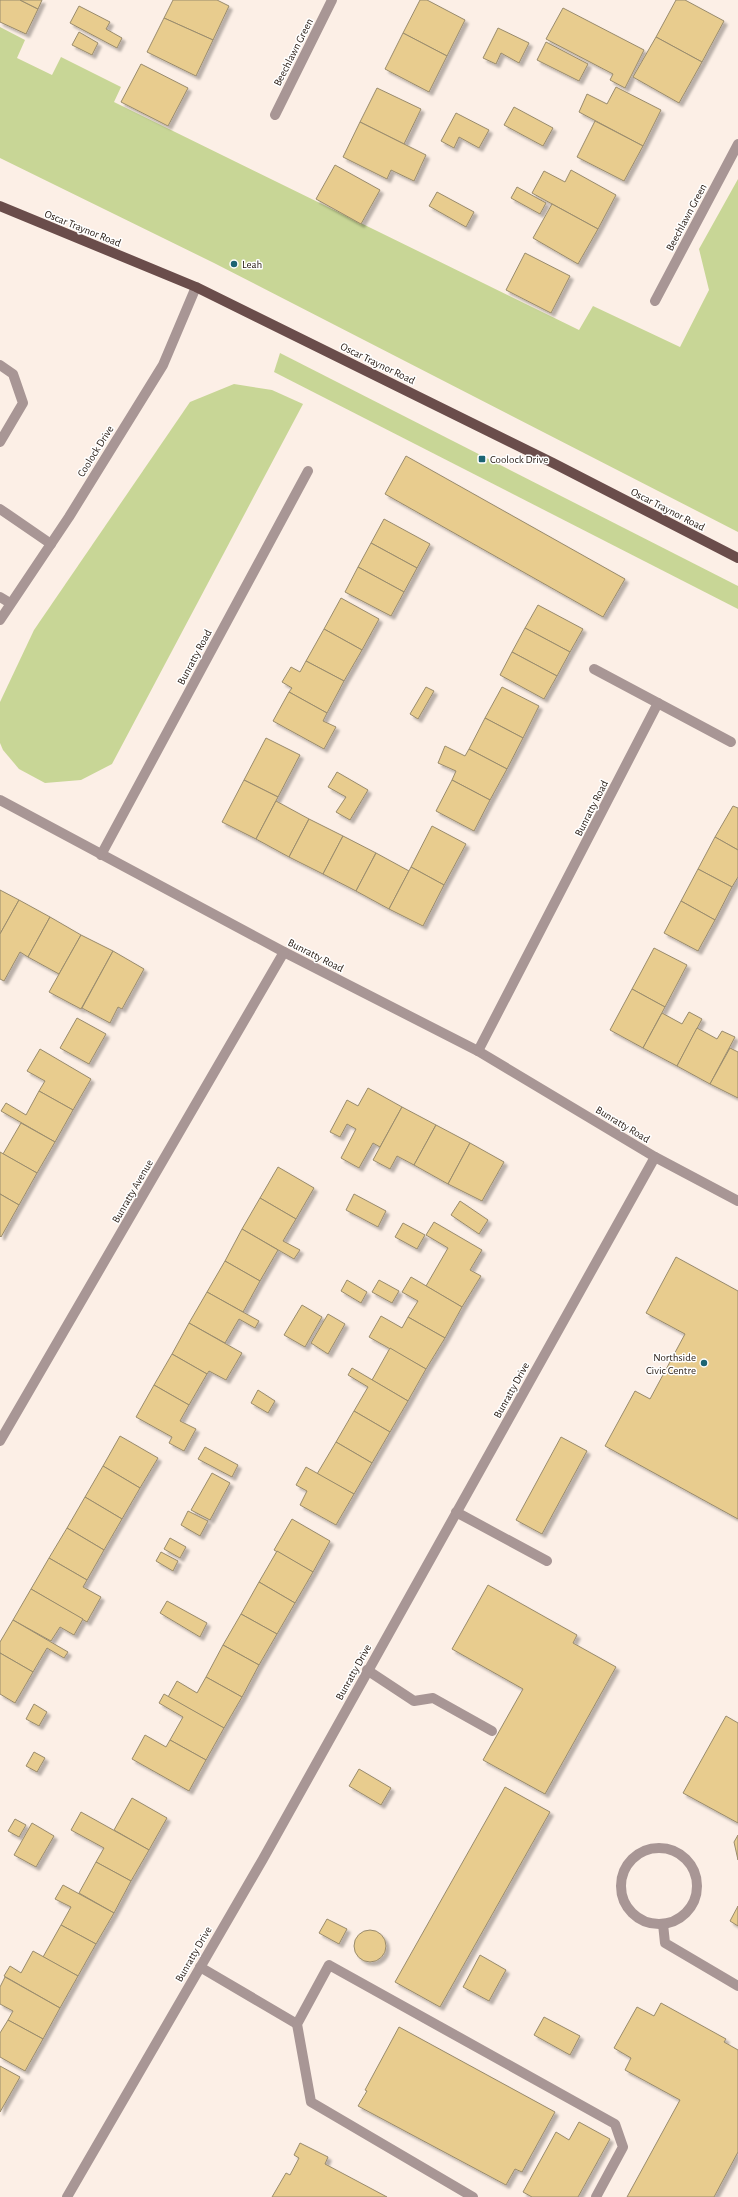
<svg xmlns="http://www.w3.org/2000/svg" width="738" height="2197" font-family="'Alegreya Sans',sans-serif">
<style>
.green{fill:#c8d696}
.building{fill:#e8cc8e;stroke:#998b6c;filter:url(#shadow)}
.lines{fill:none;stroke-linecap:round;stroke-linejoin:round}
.minor{stroke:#a89695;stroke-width:10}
.major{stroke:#6a4d4b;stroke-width:10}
.poi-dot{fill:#1c6473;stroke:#fff;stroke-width:1.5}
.labels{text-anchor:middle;stroke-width:3;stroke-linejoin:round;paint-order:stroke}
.street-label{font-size:11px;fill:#261a12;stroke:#fff}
.poi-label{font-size:11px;fill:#261a12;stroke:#fff;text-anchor:start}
</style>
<defs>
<filter id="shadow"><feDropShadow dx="3.5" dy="3.5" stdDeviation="1" flood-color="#0004"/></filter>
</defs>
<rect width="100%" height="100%" fill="#fcefe6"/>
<g class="green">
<path d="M0,27L25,40L17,58L52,75L61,57L121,87L114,102L579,330L593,306L680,347L709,290L699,249L738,179V532L214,263L0,158Z"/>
<path d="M280,353L738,586V609L274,372Z"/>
<path d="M234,384L272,390L303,404L112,764L81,780L45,783L19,769L3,750L0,743V702L34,630L190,402Z"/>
</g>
<g class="building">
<path d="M0,0H20L38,9L26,34L0,22Z"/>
<path d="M20,0H42L38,9Z"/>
<path d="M173,0H217L229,6L213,40L164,18Z"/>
<path d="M420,0H427L465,20L447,56L403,33Z"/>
<path d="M676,0H685L724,21L702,62L656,37Z"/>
<path d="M79,6L110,22L106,29L122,38L117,48L70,23Z"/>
<path d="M563,8L644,50L625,88L610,80L613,74L546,39Z"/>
<path d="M164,18L213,40L196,76L147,52Z"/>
<path d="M498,28L529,43L519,63L501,53L496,64L483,58Z"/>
<path d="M79,32L98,43L92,55L72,45Z"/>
<path d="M403,33L447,56L429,92L385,69Z"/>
<path d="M656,37L702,62L679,103L633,77Z"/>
<path d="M546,42L588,64L579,81L537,60Z"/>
<path d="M141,64L188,88L168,126L121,102Z"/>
<path d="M616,87L661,110L643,146L579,112L587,94L607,104Z"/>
<path d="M377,88L421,109L404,144L360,122Z"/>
<path d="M514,107L553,128L543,146L504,125Z"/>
<path d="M456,113L489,130L479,148L459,137L454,148L441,141Z"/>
<path d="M595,121L643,146L624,181L577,157Z"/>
<path d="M360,122L426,155L414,181L391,170L387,179L343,157Z"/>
<path d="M335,165L380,190L361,224L316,199Z"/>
<path d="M571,170L616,195L598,229L532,193L544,171L565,182Z"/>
<path d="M517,187L546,203L540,214L511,198Z"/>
<path d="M437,192L474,212L466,227L429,206Z"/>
<path d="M552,204L598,229L578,264L533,238Z"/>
<path d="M525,253L570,276L551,313L506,290Z"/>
<path d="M406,456L625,579L603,617L385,494Z"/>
<path d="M384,519L430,544L417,568L371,543Z"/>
<path d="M371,543L417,568L404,592L358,567Z"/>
<path d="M358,567L404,592L391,616L345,592Z"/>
<path d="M341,598L379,619L362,650L324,629Z"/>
<path d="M538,605L583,629L570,652L525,628Z"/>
<path d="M525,628L570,652L557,676L512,652Z"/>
<path d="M324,629L362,650L344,681L306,661Z"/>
<path d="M512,652L557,676L544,699L500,675Z"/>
<path d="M306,661L344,681L327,713L289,692L292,688L282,682L291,667L300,672Z"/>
<path d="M426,687L434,691L418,719L410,714Z"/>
<path d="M502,687L539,706L523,738L485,718Z"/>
<path d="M289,692L327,713L323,721L336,727L324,749L273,721Z"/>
<path d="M485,718L523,738L507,769L469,749Z"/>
<path d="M266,738L300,755L278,797L244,780Z"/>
<path d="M445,746L465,756L469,749L507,769L490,800L452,780L456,771L438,763Z"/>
<path d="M337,772L368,790L350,820L336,812L346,797L328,787Z"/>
<path d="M244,780L278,797L256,839L222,822Z"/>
<path d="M452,780L490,800L474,831L436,811Z"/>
<path d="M276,801L309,819L289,857L256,839Z"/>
<path d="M733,806L738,808V850L715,837Z"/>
<path d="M309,819L343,836L323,874L289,857Z"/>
<path d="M432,826L466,844L444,885L411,867Z"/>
<path d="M343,836L376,853L356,891L323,874Z"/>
<path d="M715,837L738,850V877L732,887L698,869Z"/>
<path d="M376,853L409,871L389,909L356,891Z"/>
<path d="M411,867L444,885L423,926L389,909Z"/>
<path d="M698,869L732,887L715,920L681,901Z"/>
<path d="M0,890L19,900L0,934Z"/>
<path d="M19,900L50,917L28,957L20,952L4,981L0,979V934Z"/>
<path d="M681,901L715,920L698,951L664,933Z"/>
<path d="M50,917L81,935L59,974L28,957Z"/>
<path d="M81,935L113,951L81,1009L49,992Z"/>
<path d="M654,948L687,965L665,1007L632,989Z"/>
<path d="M113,951L144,969L122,1009L118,1007L110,1023L82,1008Z"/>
<path d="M632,989L665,1007L643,1048L610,1030Z"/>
<path d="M689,1012L702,1019L677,1066L643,1048L662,1013L682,1024Z"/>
<path d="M77,1018L106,1034L89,1064L60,1048Z"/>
<path d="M697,1028L717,1039L722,1031L735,1037L710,1084L677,1066Z"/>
<path d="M730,1048L738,1052V1098L710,1084Z"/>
<path d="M40,1049L91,1079L73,1110L39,1091L45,1081L27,1071Z"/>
<path d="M368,1088L402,1107L380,1147L373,1143L359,1168L341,1158L356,1129L347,1124L340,1137L330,1132L347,1100L358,1106Z"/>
<path d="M39,1091L73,1110L55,1142L1,1111L6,1103L26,1115Z"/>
<path d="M402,1107L436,1125L414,1165L397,1156L390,1169L373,1160Z"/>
<path d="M21,1123L55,1142L37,1173L3,1154Z"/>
<path d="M436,1125L470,1143L448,1184L414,1165Z"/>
<path d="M470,1143L504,1162L482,1201L448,1184Z"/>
<path d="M0,1152L37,1173L19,1205L0,1194Z"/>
<path d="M278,1167L314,1188L296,1219L260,1198Z"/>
<path d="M0,1194L19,1205L1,1237L0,1236Z"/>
<path d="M354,1194L386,1211L378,1227L346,1210Z"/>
<path d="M260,1198L296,1219L283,1241L300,1250L294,1259L242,1229Z"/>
<path d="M460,1201L488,1220L479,1234L451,1215Z"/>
<path d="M434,1222L482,1250L470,1270L481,1276L462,1307L426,1286L448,1248L426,1235Z"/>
<path d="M403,1223L425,1235L417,1249L395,1237Z"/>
<path d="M242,1229L278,1250L260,1281L225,1261Z"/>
<path d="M676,1257L738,1291V1519L605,1446L635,1391L650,1399L685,1334L646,1313Z"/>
<path d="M225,1261L260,1281L243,1312L207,1292Z"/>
<path d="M411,1277L462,1307L445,1338L408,1317L418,1301L402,1292Z"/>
<path d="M347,1280L367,1292L361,1303L341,1291Z"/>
<path d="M379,1280L399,1291L392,1303L372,1292Z"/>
<path d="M207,1292L259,1321L255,1328L239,1319L225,1343L189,1323Z"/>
<path d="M302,1305L322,1317L305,1347L284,1335Z"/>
<path d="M328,1314L345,1324L328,1354L311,1343Z"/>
<path d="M381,1316L402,1328L408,1317L445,1338L426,1369L369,1337Z"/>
<path d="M189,1323L242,1353L226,1380L209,1371L207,1374L172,1354Z"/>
<path d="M390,1348L426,1369L408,1401L372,1380Z"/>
<path d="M172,1354L207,1374L189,1405L154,1385Z"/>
<path d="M352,1368L408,1401L390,1432L354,1411L368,1387L348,1375Z"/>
<path d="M154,1385L189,1405L180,1421L196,1429L184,1451L169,1443L172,1437L136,1417Z"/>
<path d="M258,1390L275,1401L268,1413L251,1403Z"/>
<path d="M354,1411L390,1432L372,1463L336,1442Z"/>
<path d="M120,1436L158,1458L140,1488L103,1466Z"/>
<path d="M561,1437L587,1451L542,1534L516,1520Z"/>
<path d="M336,1442L372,1463L354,1494L317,1474Z"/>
<path d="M205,1447L238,1465L232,1477L198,1459Z"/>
<path d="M103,1466L140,1488L122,1519L85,1497Z"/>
<path d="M306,1467L354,1494L336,1525L300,1505L307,1491L296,1485Z"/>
<path d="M212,1473L230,1483L210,1520L191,1510Z"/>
<path d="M85,1497L122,1519L104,1550L67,1528Z"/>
<path d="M188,1511L208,1521L200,1536L181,1525Z"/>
<path d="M292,1519L330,1541L313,1572L274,1550Z"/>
<path d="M67,1528L104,1550L87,1580L49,1558Z"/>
<path d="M170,1538L186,1547L180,1558L164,1549Z"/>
<path d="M277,1551L313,1572L295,1603L259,1582Z"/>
<path d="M161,1552L178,1561L173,1571L156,1561Z"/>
<path d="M49,1558L87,1580L83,1587L101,1597L87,1622L31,1589Z"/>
<path d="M259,1582L295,1603L277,1634L241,1614Z"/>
<path d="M488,1585L577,1635L573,1643L616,1667L545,1794L483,1760L523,1689L452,1649Z"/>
<path d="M31,1589L83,1619L74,1635L60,1627L51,1641L13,1620Z"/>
<path d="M167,1601L207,1623L200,1637L160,1613Z"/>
<path d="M241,1614L277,1634L259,1665L223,1645Z"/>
<path d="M13,1620L68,1652L64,1658L47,1648L33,1672L0,1653V1642Z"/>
<path d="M223,1645L259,1665L242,1697L206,1677Z"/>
<path d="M0,1653L33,1672L15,1703L0,1694Z"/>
<path d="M206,1677L242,1697L224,1728L168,1697L177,1681L197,1693Z"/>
<path d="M164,1694L224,1728L206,1760L170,1740L183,1717L159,1703Z"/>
<path d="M34,1704L47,1712L39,1726L26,1719Z"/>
<path d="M726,1716L738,1723V1823L683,1793Z"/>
<path d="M145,1735L166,1747L170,1740L206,1760L189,1791L132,1759Z"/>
<path d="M34,1752L45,1758L37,1772L26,1766Z"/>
<path d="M359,1769L391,1788L381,1805L349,1786Z"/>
<path d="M505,1787L550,1812L440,2007L395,1982Z"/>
<path d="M132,1798L167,1818L149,1850L114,1830Z"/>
<path d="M81,1812L149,1850L131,1881L96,1862L104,1848L71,1830Z"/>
<path d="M15,1819L26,1825L19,1837L8,1831Z"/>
<path d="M32,1823L54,1836L36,1867L14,1855Z"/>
<path d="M738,1835V1860L734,1842Z"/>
<path d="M96,1862L131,1881L114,1913L79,1893Z"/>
<path d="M63,1885L114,1913L96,1944L61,1925L71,1907L55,1899Z"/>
<path d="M738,1906V1926L730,1921Z"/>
<path d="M327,1919L347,1929L339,1944L319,1933Z"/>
<path d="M61,1925L96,1944L78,1976L43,1957Z"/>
<circle cx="370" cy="1946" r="16"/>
<path d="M33,1951L78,1976L60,2008L4,1976L10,1966L21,1973Z"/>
<path d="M480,1955L506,1970L489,2001L463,1987Z"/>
<path d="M5,1977L60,2008L43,2039L8,2020L13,2011L0,2004V1987Z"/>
<path d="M661,2003L726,2039L724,2042L738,2050V2152L714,2197H627L680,2100L625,2070L631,2058L614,2048L637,2007L654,2016Z"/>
<path d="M544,2017L580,2036L570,2055L534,2035Z"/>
<path d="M8,2020L43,2039L25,2071L0,2057V2033Z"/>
<path d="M399,2027L555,2112L522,2172L515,2169L506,2185L358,2106L367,2091L365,2090Z"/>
<path d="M0,2066L20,2077L0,2112Z"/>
<path d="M579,2122L610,2139L578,2197H532L523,2192L556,2132L569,2140Z"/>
<path d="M300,2143L328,2157L325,2164L387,2197H272L286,2173L290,2175L299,2158L294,2155Z"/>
</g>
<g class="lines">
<g class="minor">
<path d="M275,115L332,0"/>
<path d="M655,301L738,144"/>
<path d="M0,365L13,374L23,403L0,442"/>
<path d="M0,509L51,544"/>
<path d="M0,597L10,603"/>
<path d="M0,620L69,517L163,365L196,287"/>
<path d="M594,669L731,742"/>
<path d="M0,800L284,952L478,1051L655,1157L738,1201"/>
<path d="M101,855L308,471"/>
<path d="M478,1051L658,703"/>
<path d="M0,1441L284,952"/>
<path d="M456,1512L547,1561"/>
<path d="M367,1670L414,1701L433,1698L492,1731"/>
<circle cx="659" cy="1886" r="38"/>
<path d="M663,1924L665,1943L738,1986"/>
<path d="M200,1967L297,2024"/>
<path d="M67,2197L263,1859L655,1157"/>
<path d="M473,2197L311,2102L297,2024L329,1965L615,2124L623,2147L596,2197"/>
</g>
<path class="major" d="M0,206L196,287L553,463L738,558"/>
</g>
<g class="poi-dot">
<circle cx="234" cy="264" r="4"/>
<rect x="478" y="455" width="8" height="8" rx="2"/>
<circle cx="704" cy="1363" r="4"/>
</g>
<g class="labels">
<g class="street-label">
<text transform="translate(293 52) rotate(-63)" y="4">Beechlawn Green</text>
<text transform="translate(686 217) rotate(-62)" y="4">Beechlawn Green</text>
<text transform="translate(83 228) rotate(22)" y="4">Oscar Traynor Road</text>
<text transform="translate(378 363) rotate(26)" y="4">Oscar Traynor Road</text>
<text transform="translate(95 451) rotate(-58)" y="4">Coolock Drive</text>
<text transform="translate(668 509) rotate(27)" y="4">Oscar Traynor Road</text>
<text transform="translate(194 657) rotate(-62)" y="4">Bunratty Road</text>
<text transform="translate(591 808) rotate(-63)" y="4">Bunratty Road</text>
<text transform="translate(316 955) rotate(27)" y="4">Bunratty Road</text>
<text transform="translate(623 1124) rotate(31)" y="4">Bunratty Road</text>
<text transform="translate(132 1191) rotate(-60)" y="4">Bunratty Avenue</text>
<text transform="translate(511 1390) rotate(-61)" y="4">Bunratty Drive</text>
<text transform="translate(353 1672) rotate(-61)" y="4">Bunratty Drive</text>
<text transform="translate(193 1954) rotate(-60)" y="4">Bunratty Drive</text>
</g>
<g class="poi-label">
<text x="242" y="268">Leah</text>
<text x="490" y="463">Coolock Drive</text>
<text x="696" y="1361" text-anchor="end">Northside<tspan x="696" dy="13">Civic Centre</tspan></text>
</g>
</g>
</svg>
